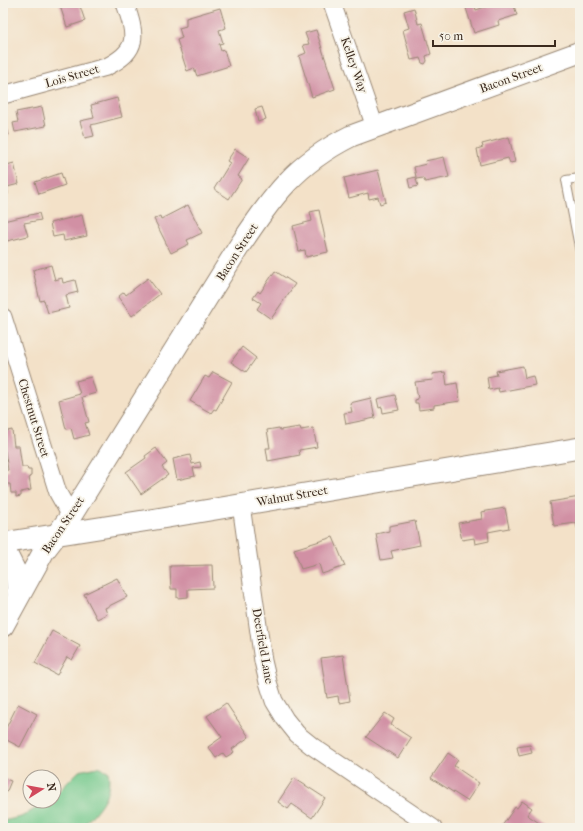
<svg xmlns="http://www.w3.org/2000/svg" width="583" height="831" font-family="'IM FELL French Canon',serif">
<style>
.green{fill:#74c98d;stroke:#587a56}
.building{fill:#d190a4}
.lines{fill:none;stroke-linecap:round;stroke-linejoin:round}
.service-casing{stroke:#978673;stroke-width:10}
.minor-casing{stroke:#978673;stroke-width:19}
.tertiary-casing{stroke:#978673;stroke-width:23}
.service{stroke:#fff;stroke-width:8}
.minor{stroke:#fff;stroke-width:17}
.tertiary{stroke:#fff;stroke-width:21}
.labels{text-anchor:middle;stroke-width:3.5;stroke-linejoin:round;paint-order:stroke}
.street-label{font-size:12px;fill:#3b2a1e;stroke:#f7f3e8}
</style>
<rect width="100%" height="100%" fill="#f7f3e8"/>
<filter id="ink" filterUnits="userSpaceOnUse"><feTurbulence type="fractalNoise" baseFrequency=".025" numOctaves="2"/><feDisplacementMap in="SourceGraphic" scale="8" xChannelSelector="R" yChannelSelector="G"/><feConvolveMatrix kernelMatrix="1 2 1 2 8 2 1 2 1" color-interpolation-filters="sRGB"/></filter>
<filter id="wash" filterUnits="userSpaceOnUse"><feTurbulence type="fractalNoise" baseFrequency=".012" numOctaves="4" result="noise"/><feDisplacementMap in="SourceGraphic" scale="16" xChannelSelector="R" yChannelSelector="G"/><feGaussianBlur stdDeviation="0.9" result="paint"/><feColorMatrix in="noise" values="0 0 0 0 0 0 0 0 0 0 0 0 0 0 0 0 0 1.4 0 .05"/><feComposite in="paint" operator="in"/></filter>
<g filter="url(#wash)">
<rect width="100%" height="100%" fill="#f3e1c8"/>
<path class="green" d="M98,767L108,771C113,797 97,809 82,828H3V821L21,817L49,801H54V796L79,771Z"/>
<g id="blocks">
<g class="building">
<path d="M59,3H79L85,21L67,27Z"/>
<path d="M474,3L476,10L491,5V3H513L517,15L498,21L499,25L474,33L465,5Z"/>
<path d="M220,8L226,28L219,30L223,43L219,44L221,51L224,50L229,66L197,76L194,68L187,71L177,40L182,38L179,28L186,26V18Z"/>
<path d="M414,8L418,24L422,23L431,54L426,56L427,61L425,64L422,63L420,58L411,60L403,30L409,28L404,11Z"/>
<path d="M316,30L335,89L312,97L299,56L306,53L303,45L309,44L305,33Z"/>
<path d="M117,98L122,117L91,125L94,136L85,138L80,121L94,118L91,105Z"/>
<path d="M42,107L46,126L15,132L13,123L18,122L16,112Z"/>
<path d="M262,107L266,119L258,122L255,109Z"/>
<path d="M5,120L9,135L3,136V121Z"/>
<path d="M509,137L515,162L510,163L508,158L480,165L477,149L483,147L482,144Z"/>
<path d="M235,149L249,158L238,176L242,179L229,199L214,189L230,163L227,161Z"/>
<path d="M444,157L449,177L425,182L423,178L416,179L418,186L410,188L408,179L416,177L414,167L426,164L425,161Z"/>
<path d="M14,163L19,184L7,187L8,194L3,195V166Z"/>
<path d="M378,170L386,202L380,204L378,197L369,199L368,193L349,198L344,178Z"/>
<path d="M61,173L65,185L39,194L35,182Z"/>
<path d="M188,205L202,233L187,240L189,244L171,253L154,219L160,216L161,219Z"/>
<path d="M319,210L328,252L306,257L305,250L299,251L293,226L312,221L310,212Z"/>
<path d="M39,213L41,220L24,223L28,236L7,241L3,221Z"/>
<path d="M82,215L87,236L64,241L63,235L53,237L50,223Z"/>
<path d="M51,265L55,280L62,278L63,283L75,280L78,292L66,295L69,308L48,313L44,300L40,301L33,270Z"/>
<path d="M275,271L295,284L271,319L257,309L261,303L253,298L258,291L260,293Z"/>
<path d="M148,278L160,294L132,316L118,297L124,292L126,295Z"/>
<path d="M242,347L256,358L246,372L231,362Z"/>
<path d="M523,366L525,378L533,376L535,385L499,392L498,388L489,390L487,377L497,375L496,371Z"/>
<path d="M213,372L232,382L216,410L214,409L211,413L190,401L205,376L209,378Z"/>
<path d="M445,372L447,385L457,383L460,401L434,405V408L419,410L418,403H415V400L418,399L415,382L433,380L432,374Z"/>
<path d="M91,377L96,393L82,397L89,422L85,423L89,435L74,439L71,428L66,429L59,400L80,394L76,381Z"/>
<path d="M395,395L399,410L383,413L382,407L379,408L377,399Z"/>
<path d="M371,398L375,418L346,424L344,413L352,412L350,403Z"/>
<path d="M300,427L301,430L313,428L317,447L299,450L300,455L268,461L266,448H270L267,430L279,428L280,430Z"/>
<path d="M12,430L14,446H19L22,467H27L28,470H31V476L29,477L31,490L21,492V496L16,497V493H11L10,484H4L3,474V471L8,470L5,451H3V432Z"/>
<path d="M156,448L167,463L162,467L168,475L141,494L126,472L146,458L145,456Z"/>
<path d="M190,455L192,464L200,462L201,467L193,468L195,476L177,480L173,459Z"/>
<path d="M580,497V527L577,528L576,523L554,526L550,502Z"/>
<path d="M505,508L509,528L488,532L489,541L475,544L474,538L462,540L458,523L482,519L481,512Z"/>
<path d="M415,521L420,545L391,551L393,558L381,560L376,534L389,531V526Z"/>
<path d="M333,537L345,566L322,574L319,564L301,569L294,549Z"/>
<path d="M212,565L213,588L188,589V597L177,598V589H171L170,566Z"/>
<path d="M117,578L127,597L105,608L107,614L97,619L84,594Z"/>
<path d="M52,631L80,646L72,660L67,657L57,675L35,663Z"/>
<path d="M343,655L350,701L339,703L338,696L327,698L321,658Z"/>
<path d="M226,703L249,737L232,749L234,752L226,757L223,753L216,758L208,747L222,737L207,716Z"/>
<path d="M18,704L37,714L20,747L3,738V734Z"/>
<path d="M385,713L394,719L391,725L411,738L398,758L366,737Z"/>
<path d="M530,745L532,753L519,756L517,747Z"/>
<path d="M448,753L458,760L454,766L479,783L467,801L431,778Z"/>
<path d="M3,778L11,781L6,793L3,792Z"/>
<path d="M294,778L325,798L312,818L292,804L288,809L278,802Z"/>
<path d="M522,801L532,808L527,815L547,828H506L502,826L515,807L517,808Z"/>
</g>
</g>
</g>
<g filter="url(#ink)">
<use href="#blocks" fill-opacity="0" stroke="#978673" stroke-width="1"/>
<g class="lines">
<defs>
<path id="service" d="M580,178L566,180L580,252"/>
<g id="minor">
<path d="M332,3L375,127"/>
<path d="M3,95L106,67C140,50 136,36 125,3"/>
<path d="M3,317L58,493L71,516"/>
<path d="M241,505L263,661L268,682L274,701L285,719L297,734L312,746L433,828"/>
</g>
<g id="tertiary">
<path d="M3,543L156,519L580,448"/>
<path d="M3,547L16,573L18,597"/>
<path d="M3,626L44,551L71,516L240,245C274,195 295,164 351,136L580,52"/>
</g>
</defs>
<use href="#service" class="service-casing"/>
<use href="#minor" class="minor-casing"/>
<use href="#tertiary" class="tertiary-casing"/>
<use href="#service" class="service"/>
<use href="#minor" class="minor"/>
<use href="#tertiary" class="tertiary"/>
</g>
</g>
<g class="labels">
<g class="street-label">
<text transform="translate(354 65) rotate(71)" y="4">Kelley Way</text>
<text transform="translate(72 76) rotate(-16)" y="4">Lois Street</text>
<text transform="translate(511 78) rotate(-20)" y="4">Bacon Street</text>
<text transform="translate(237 252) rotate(-57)" y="4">Bacon Street</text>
<text transform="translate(34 418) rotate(73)" y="4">Chestnut Street</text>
<text transform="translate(292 496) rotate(-10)" y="4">Walnut Street</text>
<text transform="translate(63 525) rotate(-56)" y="4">Bacon Street</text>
<text transform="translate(263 646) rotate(80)" y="4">Deerfield Lane</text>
</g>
</g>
<rect width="583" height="831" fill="none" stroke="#f7f3e8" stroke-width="16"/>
<g transform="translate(42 789) rotate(79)"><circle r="19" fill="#f7f3e8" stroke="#aca397"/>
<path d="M0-3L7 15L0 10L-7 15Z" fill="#d1495b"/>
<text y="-6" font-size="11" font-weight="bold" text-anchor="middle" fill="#3b2a1e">N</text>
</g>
<path d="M433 40v6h122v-6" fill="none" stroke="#3b2a1e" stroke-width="2"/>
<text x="439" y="40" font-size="12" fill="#3b2a1e" stroke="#f7f3e8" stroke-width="3" paint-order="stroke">50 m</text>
</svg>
